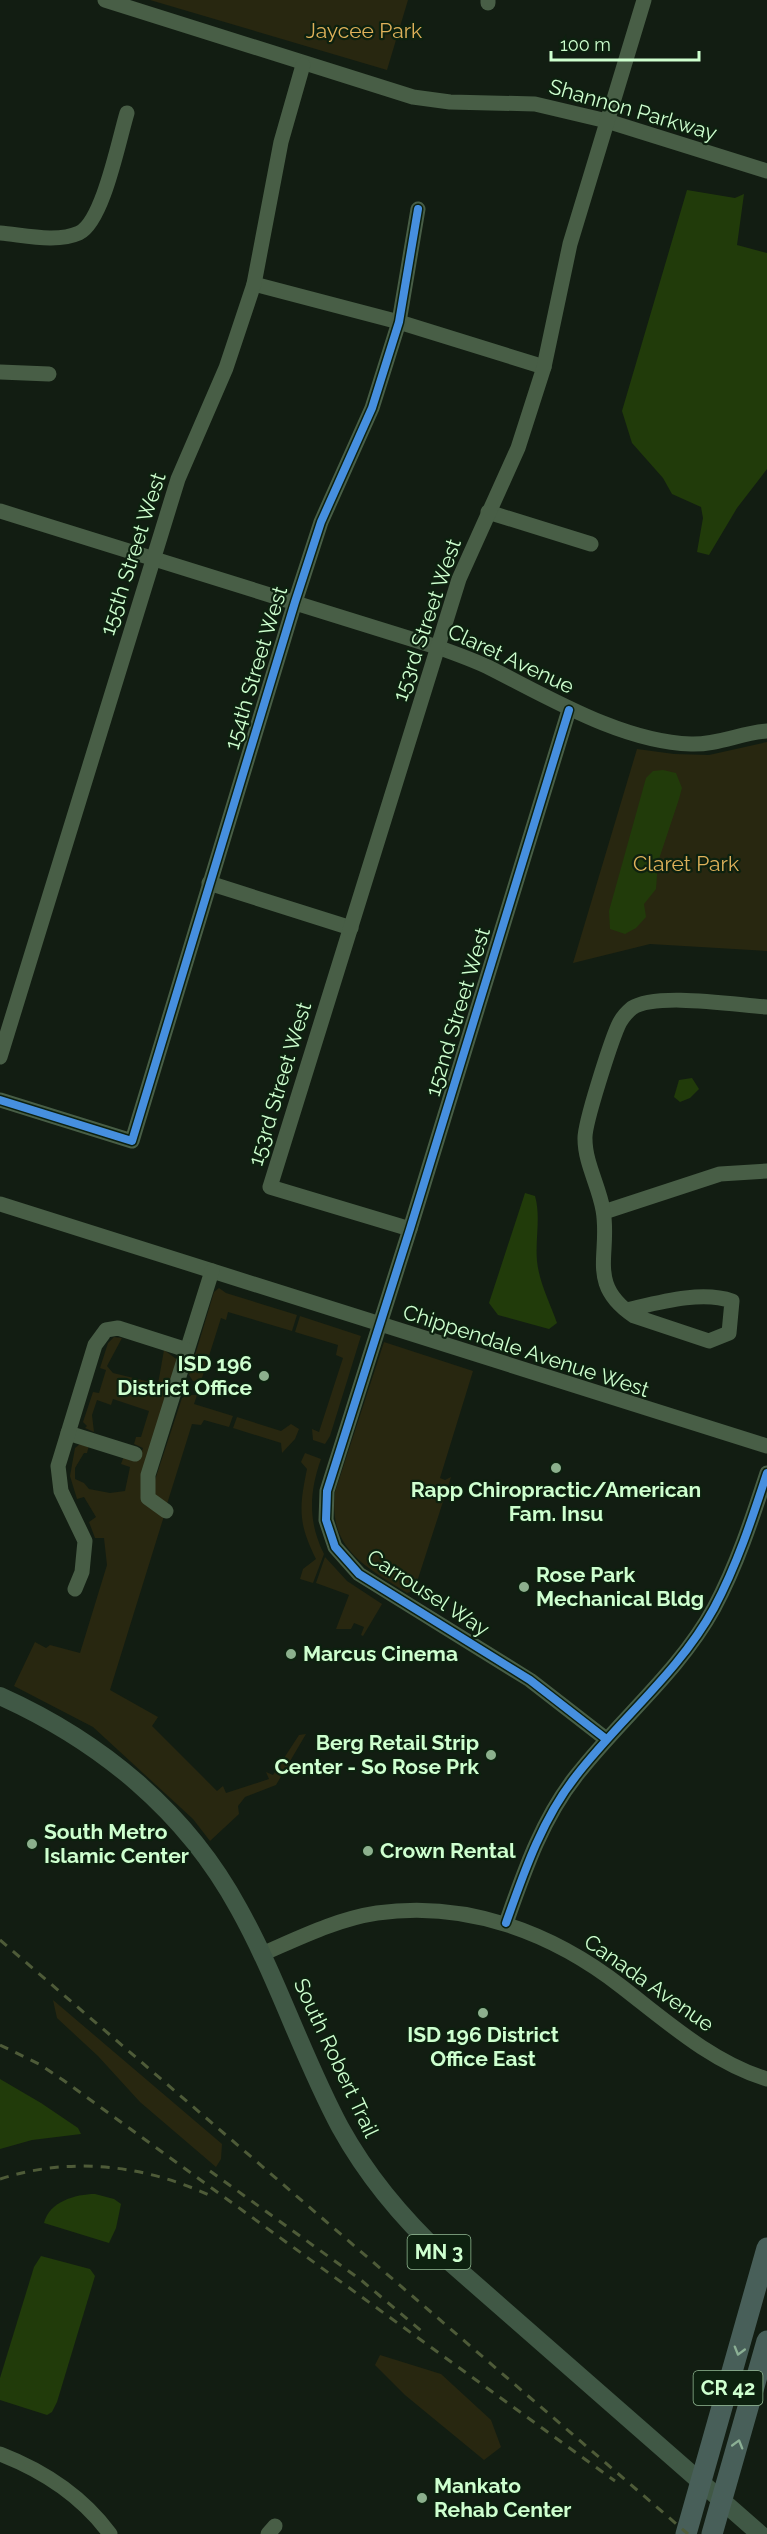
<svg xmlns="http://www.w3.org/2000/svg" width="767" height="2534" font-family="Raleway,sans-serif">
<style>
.green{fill:#282710}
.water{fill:#213b0a}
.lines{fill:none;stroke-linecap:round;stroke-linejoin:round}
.minor{stroke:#485e46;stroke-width:15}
.major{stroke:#405845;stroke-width:18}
.highway{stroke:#485f59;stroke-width:21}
.rail{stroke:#4e5b38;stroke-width:3;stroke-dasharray:9 8;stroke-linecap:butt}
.cycleway-casing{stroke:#0d210f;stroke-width:11}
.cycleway{stroke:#468fdf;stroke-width:8}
.oneway{stroke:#8baf94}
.poi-dot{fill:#8cb08d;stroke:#0d210f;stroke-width:2}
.labels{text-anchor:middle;stroke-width:4.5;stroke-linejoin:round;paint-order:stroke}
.shield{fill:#0d210f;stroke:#94bc95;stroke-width:1.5}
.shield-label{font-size:20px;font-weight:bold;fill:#ceffcf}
.park-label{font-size:21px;fill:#deb15a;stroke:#0d210f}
.street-label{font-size:21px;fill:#ceffcf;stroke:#0d210f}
.poi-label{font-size:21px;font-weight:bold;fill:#ceffcf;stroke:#0d210f;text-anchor:start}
</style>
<rect width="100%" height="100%" fill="#121d12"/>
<g class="green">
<path d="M150,0H408L387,70Z"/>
<path d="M767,742V951L650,944L573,963L637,749L674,754L709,755Z"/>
<path d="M219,1288L226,1293L297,1315L292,1331L228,1312L226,1320L221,1318L202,1378L199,1382L193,1381L189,1375L214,1292Z"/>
<path d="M300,1316L361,1336L330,1436L325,1444L313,1440L312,1429L319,1432L343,1358L336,1355L338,1345L295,1332Z"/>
<path d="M114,1337L122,1338L107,1366L113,1373L158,1384L164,1350L179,1361L142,1475L164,1516L110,1690L158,1717L152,1726L217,1791L223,1786L226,1793L269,1779L266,1772L273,1775L299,1735L306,1734L276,1785L245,1797L238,1806L239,1814L210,1841L193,1819L93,1727L14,1686L35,1642L46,1648L50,1645L80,1653L107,1565L104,1538H95L89,1522L96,1517L84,1497L77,1499L70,1476L75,1448L80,1444L89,1445L87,1453H84L75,1468V1479L84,1483L89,1489L110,1493L125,1491L130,1467L121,1464L124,1456L139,1460L143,1448L134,1444L136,1437H141L149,1411L113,1399L111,1405L97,1400L92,1415L94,1432L85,1428L87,1426L83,1422L93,1392L99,1393L106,1370L100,1368L108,1343Z"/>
<path d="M384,1342L473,1371L440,1478L445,1480L451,1477L414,1591L407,1593C365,1566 328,1549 335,1492Z"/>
<path d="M188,1395H197L194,1404L233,1416L229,1427L204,1420L201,1425L192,1424L167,1504L156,1499L152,1489L179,1407L182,1398Z"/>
<path d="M237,1417L281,1431L291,1424L299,1429L295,1439L282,1453L281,1443L233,1428Z"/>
<path d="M305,1453L321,1459C309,1493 308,1522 324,1554L313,1583L300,1579L303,1569L316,1559C298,1523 299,1508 307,1469L301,1462Z"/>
<path d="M325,1557L347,1581L382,1604L363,1636L361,1635L364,1627L354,1623L351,1629H336L349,1595L316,1583Z"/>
<path d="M53,2000L222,2144L221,2159L216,2167L140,2102L98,2056L57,2018Z"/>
<path d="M380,2355L441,2374L491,2420L501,2447L484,2460L405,2395L375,2365Z"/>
</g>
<g class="water">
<path d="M687,190L735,198L744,194L737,245L767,253V469L737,508L709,555L697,552L703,518L701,507L672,494L663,478L632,443L622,411Z"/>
<path d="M663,770L676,773L682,788L679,799L658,862L656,889L644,904L646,917L636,928L625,934L610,929L609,911L646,778L653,771Z"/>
<path d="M692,1078L699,1089L690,1098L680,1102L674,1097L679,1080Z"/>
<path d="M525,1193L535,1196C541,1217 535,1239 537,1261C539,1282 550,1303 557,1323L549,1329L498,1315L489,1303Z"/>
<path d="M0,2079L41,2103L78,2128L81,2134L32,2140L0,2149Z"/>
<path d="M95,2194L114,2199L121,2204L116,2228L109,2243L44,2223C49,2202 75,2194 95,2194Z"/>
<path d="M41,2256L90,2269L95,2276L57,2402L52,2412L47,2415L0,2400V2378L34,2267Z"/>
</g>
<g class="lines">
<g class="minor">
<path d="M105,0L413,97L450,102L535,104L607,121L767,171"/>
<path d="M488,3V0"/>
<path d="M0,233C24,235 57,243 79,233C103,222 119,139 127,113"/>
<path d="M254,284L399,322L544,367"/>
<path d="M0,372L49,374"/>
<path d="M0,511L437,647C454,653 471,659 488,667C548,697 622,742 691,744C717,745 741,733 767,731"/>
<path d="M488,512L591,544"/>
<path d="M569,710L410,1229L327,1491L326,1520L335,1547L359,1574L530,1680L606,1739"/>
<path d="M209,883L351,928"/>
<path d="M0,1057L178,479L226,368L254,284L281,142L303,65"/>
<path d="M0,1100L132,1141L295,602L321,522L372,408L399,322L418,209"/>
<path d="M0,1204L767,1446"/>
<path d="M604,1212L720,1174L767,1171"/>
<path d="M410,1229L270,1187L459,579L518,448L544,367L570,244L644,0"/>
<path d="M626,1310C657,1303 701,1290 732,1301L729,1333L709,1341L634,1316C586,1284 611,1254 603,1210C599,1186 585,1163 585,1139C584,1124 611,1042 618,1026C621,1019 626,1013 632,1008C656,992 736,1005 767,1007"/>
<path d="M68,1433L135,1454"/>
<path d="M166,1511L148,1498V1475L212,1271"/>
<path d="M75,1589L82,1572L85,1541L61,1491L58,1466L95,1345L106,1330L118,1328L187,1350"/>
<path d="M506,1923C524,1872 542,1819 576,1776C620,1719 679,1672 714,1608C737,1565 752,1519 767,1473"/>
<path d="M262,1954C299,1938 337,1919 377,1913C467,1900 553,1933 622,1987C666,2021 713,2063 767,2079"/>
<path d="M0,2454C44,2471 82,2496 110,2534"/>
<path d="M268,2534L275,2526"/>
</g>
<path class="major" d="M0,1696C100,1741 186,1811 239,1909C278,1979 302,2056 340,2127C367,2176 403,2219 444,2257L760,2534"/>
<g class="highway">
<path d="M686,2534L767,2248"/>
<path d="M712,2534L767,2341"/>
</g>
<g class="rail">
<path d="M0,1940L688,2534"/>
<path d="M0,2045L39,2064L63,2080L615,2481"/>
<path d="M210,2171L361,2280L425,2334"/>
<path d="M0,2179C71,2156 145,2165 211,2196"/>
</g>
<defs>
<g id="cycleway">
<path d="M569,710L410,1229L327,1491L326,1520L335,1547L359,1574L530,1680L606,1739"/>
<path d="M0,1100L132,1141L295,602L321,522L372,408L399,322L418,209"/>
<path d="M506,1923C524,1872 542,1819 576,1776C620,1719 679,1672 714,1608C737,1565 752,1519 767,1473"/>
</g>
</defs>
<use href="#cycleway" class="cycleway-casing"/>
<use href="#cycleway" class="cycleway"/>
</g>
<defs><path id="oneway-chevron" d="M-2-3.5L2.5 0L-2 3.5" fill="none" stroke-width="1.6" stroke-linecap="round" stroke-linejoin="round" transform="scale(1.5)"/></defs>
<g class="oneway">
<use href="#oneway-chevron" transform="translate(739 2351) rotate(106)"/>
<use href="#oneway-chevron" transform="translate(738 2444) rotate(-74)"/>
</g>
<g class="poi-dot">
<circle cx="264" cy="1376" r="6"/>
<circle cx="556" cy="1468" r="6"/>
<circle cx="524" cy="1587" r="6"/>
<circle cx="291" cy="1654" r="6"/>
<circle cx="491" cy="1755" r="6"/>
<circle cx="32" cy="1844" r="6"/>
<circle cx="368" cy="1851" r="6"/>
<circle cx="483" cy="2013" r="6"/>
<circle cx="422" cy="2498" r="6"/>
</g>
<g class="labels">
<g class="shield">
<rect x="407.5" y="2235" width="63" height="34" rx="4.5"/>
<rect x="693.5" y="2371" width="69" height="34" rx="4.5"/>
</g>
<g class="shield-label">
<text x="439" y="2259">MN 3</text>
<text x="728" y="2395">CR 42</text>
</g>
<g class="park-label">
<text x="364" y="38">Jaycee Park</text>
<text x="686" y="871">Claret Park</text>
</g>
<g class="street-label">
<text transform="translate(633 110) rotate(16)" y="7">Shannon Parkway</text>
<text transform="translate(133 554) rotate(-72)" y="7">155th Street West</text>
<text transform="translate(427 620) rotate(-71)" y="7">153rd Street West</text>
<text transform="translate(511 659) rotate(25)" y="7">Claret Avenue</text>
<text transform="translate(256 668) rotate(-73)" y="7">154th Street West</text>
<text transform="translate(458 1012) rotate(-73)" y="7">152nd Street West</text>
<text transform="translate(280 1084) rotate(-73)" y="7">153rd Street West</text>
<text transform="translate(526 1351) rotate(18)" y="7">Chippendale Avenue West</text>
<text transform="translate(428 1593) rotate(33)" y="7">Carrousel Way</text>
<text transform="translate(649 1983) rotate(35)" y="7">Canada Avenue</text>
<text transform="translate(336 2058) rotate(65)" y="7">South Robert Trail</text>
</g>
<g class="poi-label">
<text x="252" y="1371" text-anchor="end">ISD 196<tspan x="252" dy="24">District Office</tspan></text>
<text x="556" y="1497" text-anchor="middle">Rapp Chiropractic/American<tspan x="556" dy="24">Fam. Insu</tspan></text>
<text x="536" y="1582">Rose Park<tspan x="536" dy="24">Mechanical Bldg</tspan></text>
<text x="303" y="1661">Marcus Cinema</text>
<text x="479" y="1750" text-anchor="end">Berg Retail Strip<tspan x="479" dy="24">Center - So Rose Prk</tspan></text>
<text x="44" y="1839">South Metro<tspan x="44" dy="24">Islamic Center</tspan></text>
<text x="380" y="1858">Crown Rental</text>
<text x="483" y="2042" text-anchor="middle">ISD 196 District<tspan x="483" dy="24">Office East</tspan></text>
<text x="434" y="2493">Mankato<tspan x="434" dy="24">Rehab Center</tspan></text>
</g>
</g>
<path d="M551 51v9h148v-9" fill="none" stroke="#ceffcf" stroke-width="3"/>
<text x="560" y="51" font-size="18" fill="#ceffcf" stroke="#0d210f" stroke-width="4.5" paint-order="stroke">100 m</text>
</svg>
